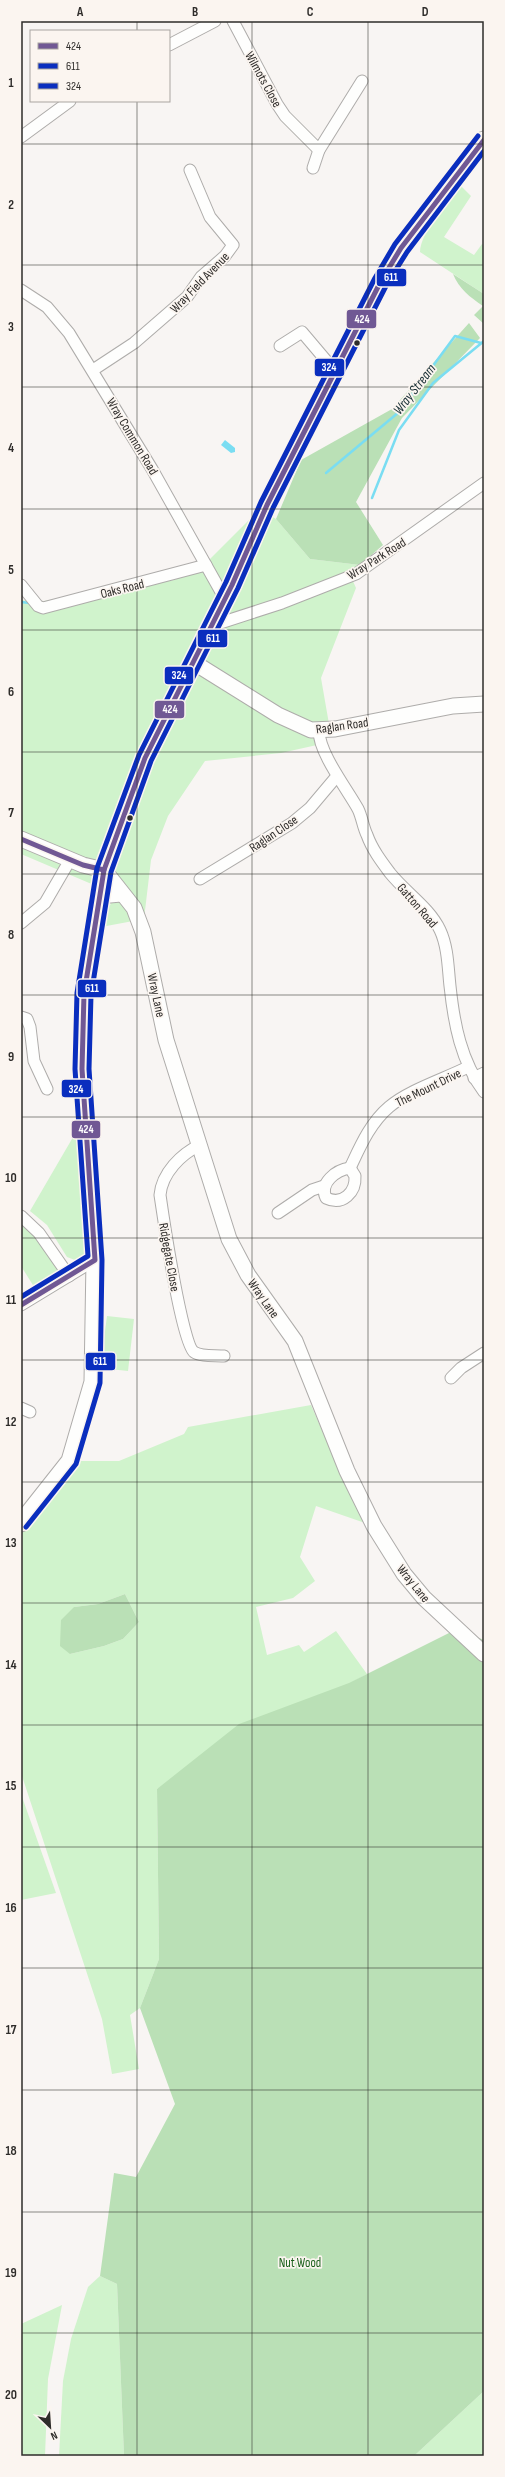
<svg xmlns="http://www.w3.org/2000/svg" width="505" height="2477" font-family="'Sofia Sans Condensed',sans-serif">
<style>
.green{fill:#d0f3cc;fill-rule:evenodd}
.forest{fill:#bae0b6}
.water{fill:#7addf2}
.lines{fill:none;stroke-linecap:round;stroke-linejoin:round}
.stream{stroke:#7addf2;stroke-width:2.5}
.street-casing{stroke:#aeacaa;stroke-width:13}
.secondary-casing{stroke:#aeacaa;stroke-width:17}
.primary-casing{stroke:#aeacaa;stroke-width:19}
.street{stroke:#fefefd;stroke-width:11}
.secondary{stroke:#fefefd;stroke-width:15}
.primary{stroke:#fefefd;stroke-width:17}
.bus-1-casing{stroke:#fbf5f0;stroke-width:8}
.bus-2-casing{stroke:#fbf5f0;stroke-width:8}
.bus-3-casing{stroke:#fbf5f0;stroke-width:8}
.bus-1{stroke:#705894;stroke-width:5}
.bus-2{stroke:#0a2ebe;stroke-width:5}
.bus-3{stroke:#0a2ebe;stroke-width:5}
.grid{fill:none;stroke:#2e2c2a;stroke-width:1;stroke-opacity:0.55}
.bus-dot{fill:#2e2c2a;stroke:#fbf5f0;stroke-width:1.5}
.labels{text-anchor:middle;stroke-width:3.5;stroke-linejoin:round;paint-order:stroke}
.street-label{font-size:13px;fill:#2e2c2a;stroke:#fbf5f0}
.park-label{font-size:13px;fill:#185f19;stroke:#fbf5f0}
.water-label{font-size:14px;font-style:italic;fill:#182f35;stroke:#fbf5f0}
.line-badge{stroke:#fbf5f0;stroke-width:1.5}
.badge-label{font-size:11px;text-anchor:middle;font-weight:bold;fill:#fff}
.neatline{fill:none;stroke:#2e2c2a;stroke-width:1.5}
.grid-label{font-size:13px;text-anchor:middle;font-weight:bold;fill:#2e2c2a}
</style>
<rect width="100%" height="100%" fill="#f8f5f3"/>
<g class="green">
<path d="M460,185L471,196L444,237L474,255L482,244L484,245V294L420,252C421,231 448,202 460,185Z"/>
<path d="M260,509L276,519L310,559L360,565L352,579L356,588L321,678L329,724L311,735L317,745L281,753L205,761L168,816L151,860L144,919L101,927L106,908L111,904L108,891L21,854V600L38,602L174,580L210,559Z"/>
<path d="M83,1120L89,1252L75,1260L67,1257L47,1225L30,1211Z"/>
<path d="M21,1223L32,1230L58,1269C57,1280 45,1284 36,1290L21,1266Z"/>
<path d="M107,1316L134,1319L128,1371L100,1368Z"/>
<path d="M311,1405L347,1488L365,1523L316,1506L300,1557L315,1581L293,1598L256,1607L267,1655L299,1645L304,1652L336,1631L367,1674L157,1789L159,1959L140,2008L130,2015L139,2069L112,2074L102,2019L21,1773V1529L70,1461H119L184,1434L188,1427ZM125,1594L139,1622L123,1639L104,1646L70,1654L74,1607L98,1604Z"/>
<path d="M21,1794L56,1893L21,1900Z"/>
<path d="M100,2276L117,2284L124,2456H59L63,2381L71,2339L88,2287Z"/>
<path d="M62,2305L48,2379L45,2456H21V2324Z"/>
<path d="M484,2391V2456H414Z"/>
</g>
<g class="forest">
<path d="M453,274L484,294V324L474,315L483,306C470,297 459,289 453,274Z"/>
<path d="M469,323L480,338L402,418L356,502L383,545L360,565L310,559L276,519L301,460L392,409Z"/>
<path d="M125,1594L139,1622L123,1639L104,1646L70,1654L60,1646L61,1620L74,1607L98,1604Z"/>
<path d="M449,1633H467L484,1640V2391L414,2456H124L117,2284L100,2276L114,2173L136,2177L175,2104L140,2008L159,1959L157,1789L239,1724L349,1683Z"/>
</g>
<path class="water" d="M225,440L235,448V452L231,453L221,445Z"/>
<g class="lines">
<g class="stream">
<path d="M326,473L399,412L455,336L481,343"/>
<path d="M372,498L399,430L433,383L484,341"/>
<path d="M21,602L30,603"/>
</g>
<defs>
<g id="street">
<path d="M233,21L277,104L285,116L319,150L362,81"/>
<path d="M169,45L215,21"/>
<path d="M21,137L70,101"/>
<path d="M313,168L319,150"/>
<path d="M21,290L47,307L69,333L152,469L225,599"/>
<path d="M280,346L302,332L335,371"/>
<path d="M93,370L134,343L187,297L201,277L225,256L233,245L210,217L190,170"/>
<path d="M21,585L38,606L43,608L206,565"/>
<path d="M211,626L282,603L356,574L484,483"/>
<path d="M319,731C319,753 347,789 358,809C362,817 363,827 367,835C372,849 381,861 390,873C406,893 429,907 440,930C448,947 448,968 450,986C454,1024 461,1061 484,1092"/>
<path d="M200,879L292,823L310,808L337,776"/>
<path d="M99,898L121,896L129,899"/>
<path d="M21,923L45,903L70,860"/>
<path d="M21,1017L27,1019L30,1027L34,1061L47,1089"/>
<path d="M474,1078L484,1073"/>
<path d="M200,1145C181,1154 162,1173 160,1195C163,1216 182,1344 194,1352C201,1357 216,1355 224,1356"/>
<path d="M350,1168C360,1147 370,1123 389,1107C409,1090 444,1079 468,1067"/>
<path d="M350,1168L355,1176C356,1192 343,1206 326,1198C319,1183 336,1170 350,1168Z"/>
<path d="M278,1213L312,1190L324,1186"/>
<path d="M21,1216L39,1233L69,1276"/>
<path d="M21,1305L95,1260"/>
<path d="M451,1378L461,1368L484,1353"/>
<path d="M21,1408L30,1412"/>
</g>
<g id="secondary">
<path d="M193,662L278,715L311,730L335,729L453,706L484,704"/>
<path d="M21,839L83,865L104,870L134,908L143,932L166,1040L229,1239L248,1275L295,1341L347,1471L374,1526L404,1574L424,1598L484,1654"/>
</g>
<path id="primary" d="M21,1523L70,1461L93,1382L95,1260L82,1069L84,994L104,870L145,758L232,585L267,505L381,281L401,248L484,140"/>
</defs>
<use href="#street" class="street-casing"/>
<use href="#secondary" class="secondary-casing"/>
<use href="#primary" class="primary-casing"/>
<use href="#street" class="street"/>
<use href="#secondary" class="secondary"/>
<use href="#primary" class="primary"/>
<defs>
<g id="bus-1">
<path d="M21,839L83,865L104,870"/>
<path d="M21,1305L95,1260L82,1069L84,994L104,870L145,758L232,585L267,505L381,281L401,248L484,140"/>
</g>
<path id="bus-2" d="M26,1527L76,1464L100,1383L102,1260L89,1069L91,995L111,872L151,761L238,588L273,508L387,284L407,252L484,151"/>
<path id="bus-3" d="M21,1297L88,1256L75,1069L77,993L97,868L139,755L226,582L261,502L375,278L395,244L478,136"/>
</defs>
<use href="#bus-1" class="bus-1-casing"/>
<use href="#bus-2" class="bus-2-casing"/>
<use href="#bus-3" class="bus-3-casing"/>
<use href="#bus-1" class="bus-1"/>
<use href="#bus-2" class="bus-2"/>
<use href="#bus-3" class="bus-3"/>
</g>
<path class="grid" d="M137,21V31M252,21V2456M368,21V2456M137,101V2456M21,144H484M21,265H484M21,387H484M21,509H484M21,630H484M21,752H484M21,874H484M21,995H484M21,1117H484M21,1238H484M21,1360H484M21,1482H484M21,1603H484M21,1725H484M21,1847H484M21,1968H484M21,2090H484M21,2212H484M21,2333H484"/>
<g class="bus-dot">
<circle cx="357" cy="343" r="3.5"/>
<circle cx="130" cy="818" r="3.5"/>
</g>
<g class="labels">
<g class="street-label">
<text transform="translate(264 79) rotate(61)" y="5">Wilmots Close</text>
<text transform="translate(199 282) rotate(-46)" y="5">Wray Field Avenue</text>
<text transform="translate(133 436) rotate(59)" y="5">Wray Common Road</text>
<text transform="translate(376 558) rotate(-32)" y="5">Wray Park Road</text>
<text transform="translate(122 588) rotate(-14)" y="5">Oaks Road</text>
<text transform="translate(342 725) rotate(-8)" y="5">Raglan Road</text>
<text transform="translate(273 833) rotate(-34)" y="5">Raglan Close</text>
<text transform="translate(418 905) rotate(49)" y="5">Gatton Road</text>
<text transform="translate(157 995) rotate(78)" y="5">Wray Lane</text>
<text transform="translate(428 1087) rotate(-26)" y="5">The Mount Drive</text>
<text transform="translate(170 1257) rotate(80)" y="5">Ridgegate Close</text>
<text transform="translate(264 1298) rotate(55)" y="5">Wray Lane</text>
<text transform="translate(414 1583) rotate(51)" y="5">Wray Lane</text>
</g>
<g class="park-label">
<text x="300" y="2267">Nut Wood</text>
</g>
<g class="water-label">
<text transform="translate(414 389) rotate(-52)" y="5">Wray Stream</text>
</g>
</g>
<g class="line-badge">
<rect x="376" y="268" width="31" height="19" rx="4" fill="#0a2ebe"/>
<rect x="346" y="309" width="31" height="20" rx="4" fill="#705894"/>
<rect x="314" y="358" width="31" height="19" rx="4" fill="#0a2ebe"/>
<rect x="197" y="629" width="31" height="19" rx="4" fill="#0a2ebe"/>
<rect x="164" y="666" width="30" height="19" rx="4" fill="#0a2ebe"/>
<rect x="154" y="700" width="31" height="19" rx="4" fill="#705894"/>
<rect x="77" y="979" width="30" height="19" rx="4" fill="#0a2ebe"/>
<rect x="61" y="1079" width="31" height="19" rx="4" fill="#0a2ebe"/>
<rect x="71" y="1120" width="30" height="19" rx="4" fill="#705894"/>
<rect x="85" y="1352" width="31" height="19" rx="4" fill="#0a2ebe"/>
</g>
<g class="badge-label">
<text x="391" y="281">611</text>
<text x="362" y="323">424</text>
<text x="329" y="371">324</text>
<text x="213" y="642">611</text>
<text x="179" y="679">324</text>
<text x="170" y="713">424</text>
<text x="92" y="992">611</text>
<text x="76" y="1093">324</text>
<text x="86" y="1133">424</text>
<text x="100" y="1365">611</text>
</g>
<rect width="505" height="2477" fill="none" stroke="#fbf5f0" stroke-width="44"/>
<rect x="30" y="30" width="140" height="72" fill="#fbf5f0" stroke="#a9a5a1"/>
<rect x="38" y="43" width="20" height="6" fill="#705894" stroke="#a9a5a1"/>
<text x="66" y="50" font-size="12" fill="#2e2c2a">424</text>
<rect x="38" y="63" width="20" height="6" fill="#0a2ebe" stroke="#a9a5a1"/>
<text x="66" y="70" font-size="12" fill="#2e2c2a">611</text>
<rect x="38" y="83" width="20" height="6" fill="#0a2ebe" stroke="#a9a5a1"/>
<text x="66" y="90" font-size="12" fill="#2e2c2a">324</text>
<g transform="translate(50 2427) rotate(155)" stroke="#fbf5f0" stroke-width="3" paint-order="stroke">
<path d="M0-3L7 15L0 10L-7 15Z" fill="#2e2c2a"/>
<text y="-6" font-size="11" font-weight="bold" text-anchor="middle" fill="#2e2c2a">N</text>
</g>
<rect x="22" y="22" width="461" height="2433" class="neatline"/>
<g class="grid-label">
<text x="80" y="16">A</text>
<text x="195" y="16">B</text>
<text x="310" y="16">C</text>
<text x="425" y="16">D</text>
<text x="11" y="87">1</text>
<text x="11" y="209">2</text>
<text x="11" y="331">3</text>
<text x="11" y="452">4</text>
<text x="11" y="574">5</text>
<text x="11" y="696">6</text>
<text x="11" y="817">7</text>
<text x="11" y="939">8</text>
<text x="11" y="1061">9</text>
<text x="11" y="1182">10</text>
<text x="11" y="1304">11</text>
<text x="11" y="1426">12</text>
<text x="11" y="1547">13</text>
<text x="11" y="1669">14</text>
<text x="11" y="1790">15</text>
<text x="11" y="1912">16</text>
<text x="11" y="2034">17</text>
<text x="11" y="2155">18</text>
<text x="11" y="2277">19</text>
<text x="11" y="2399">20</text>
</g>
</svg>
